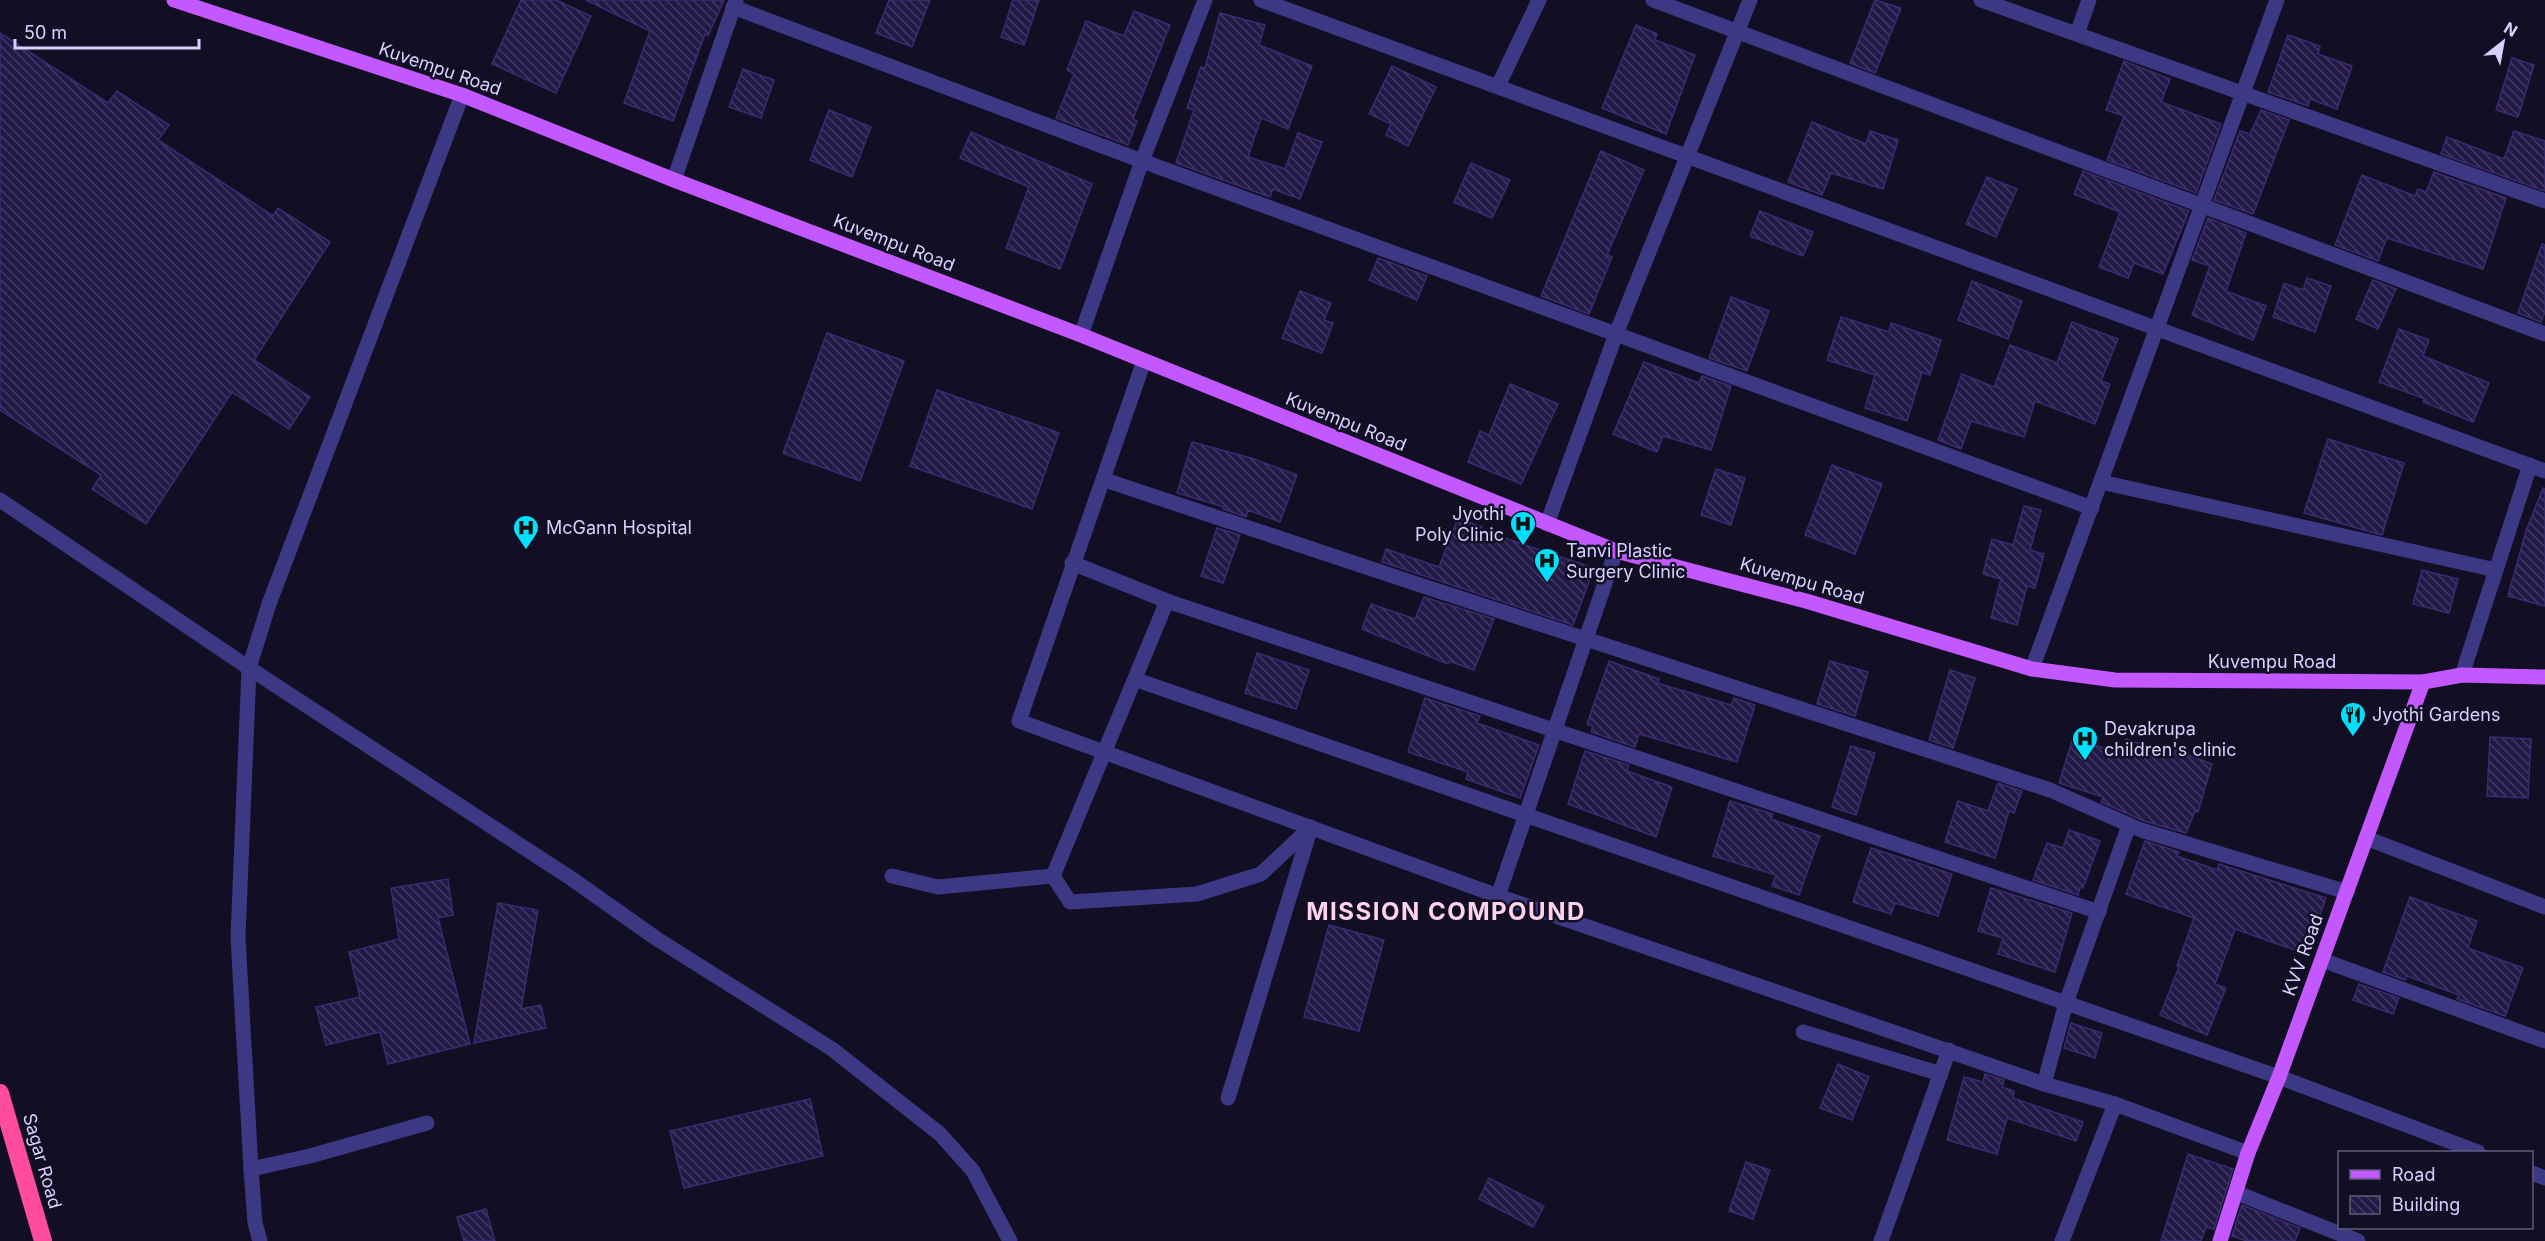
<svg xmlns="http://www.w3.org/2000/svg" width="2545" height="1241" font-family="Inter,sans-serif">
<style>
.building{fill:url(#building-back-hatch);stroke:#3a2b72;stroke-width:1.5}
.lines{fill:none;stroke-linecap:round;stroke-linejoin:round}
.minor{stroke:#3c3884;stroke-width:15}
.major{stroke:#c358ff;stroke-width:15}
.highway{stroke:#ff4c9f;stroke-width:18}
.labels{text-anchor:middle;stroke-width:5;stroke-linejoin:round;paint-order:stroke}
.street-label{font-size:18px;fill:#d7d1ff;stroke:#120e24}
.poi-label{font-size:18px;fill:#d7d1ff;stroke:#120e24;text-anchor:start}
.district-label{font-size:24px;font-weight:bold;letter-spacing:1.5px;fill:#ffd3ee;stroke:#120e24}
</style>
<defs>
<pattern id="building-back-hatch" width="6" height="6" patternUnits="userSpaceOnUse" patternTransform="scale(1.5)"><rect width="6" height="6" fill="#231946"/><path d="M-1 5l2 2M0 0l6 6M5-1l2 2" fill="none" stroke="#423962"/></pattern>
</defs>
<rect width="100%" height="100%" fill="#120e24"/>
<g class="building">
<path d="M521,0H556L591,16L556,93L492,64Z"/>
<path d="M586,0H724L708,36L705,34L673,121L624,103L650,31Z"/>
<path d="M889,0H930L912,47L876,33Z"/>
<path d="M1013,0H1039L1024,45L1001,37Z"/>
<path d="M1875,0L1901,8L1875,73L1850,63Z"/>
<path d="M1134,11L1170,25L1133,119L1137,121L1128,145L1056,118L1074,74L1067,70L1086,21L1124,36Z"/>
<path d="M1220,13L1265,25L1259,45L1312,66L1288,129L1261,118L1248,157L1285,169L1298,133L1322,142L1300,199L1273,189L1270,197L1176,163L1194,110L1187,108L1201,67L1205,68Z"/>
<path d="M1636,25L1657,34L1655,40L1695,55L1666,134L1602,108Z"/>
<path d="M0,33L108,103L117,91L169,125L158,140L273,216L278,208L330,242L254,360L310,397L289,429L232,392L146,524L92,489L101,475L0,410Z"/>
<path d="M2288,35L2320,46L2318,54L2352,66L2337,109L2310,99L2308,106L2268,92Z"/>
<path d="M2512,58L2534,65L2518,117L2496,110Z"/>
<path d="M2124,61L2170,79L2161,102L2221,124L2196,193L2107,160L2124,116L2106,110Z"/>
<path d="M1392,66L1436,87L1408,146L1386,135L1391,124L1369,114Z"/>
<path d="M743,69L774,80L761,118L729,107Z"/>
<path d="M829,110L871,127L852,177L810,160Z"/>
<path d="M2261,110L2289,120L2253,214L2214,200L2240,131L2250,134Z"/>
<path d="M1812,122L1866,144L1870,131L1898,140L1883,189L1831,173L1822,195L1788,182Z"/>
<path d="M2514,131L2545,141V191L2441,154L2447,137L2504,159Z"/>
<path d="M971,132L1092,184L1060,269L1006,248L1029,187L960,158Z"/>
<path d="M1601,151L1644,170L1607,255L1612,257L1589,314L1541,296Z"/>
<path d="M1471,163L1510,180L1492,218L1454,202Z"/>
<path d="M2083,171L2189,211L2163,274L2134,263L2128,278L2099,267L2120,212L2074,194Z"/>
<path d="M2434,172L2506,198L2483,269L2387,238L2378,261L2335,245L2362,175L2415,196L2418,189L2426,192Z"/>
<path d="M1987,177L2017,189L1996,237L1966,224Z"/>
<path d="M1760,211L1813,232L1803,256L1750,236Z"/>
<path d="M2208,218L2246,233L2226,291L2266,306L2253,340L2192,315L2210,266L2192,260Z"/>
<path d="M2542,244L2545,245V312L2541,322L2518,313Z"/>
<path d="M1378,258L1427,276L1417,300L1369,280Z"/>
<path d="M2307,278L2331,286L2315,332L2273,317L2284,283L2303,290Z"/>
<path d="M2373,280L2396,289L2378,329L2356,319Z"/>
<path d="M1972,281L2022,301L2008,339L1958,320Z"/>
<path d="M1300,291L1331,303L1324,320L1333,323L1322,353L1282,338Z"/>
<path d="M1731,297L1769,311L1747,371L1709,358Z"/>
<path d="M1841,317L1889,332L1891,323L1941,340L1930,375L1922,372L1907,421L1865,408L1875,375L1827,360Z"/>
<path d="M2072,322L2118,339L2101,381L2110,384L2095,424L2035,401L2024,437L1971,421L1961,449L1938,440L1962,374L1994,387L2010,345L2057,363Z"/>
<path d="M2399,329L2429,340L2423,356L2489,383L2473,422L2423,402L2425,399L2379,382Z"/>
<path d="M827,333L904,361L860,481L783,453Z"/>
<path d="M1644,362L1699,383L1702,376L1731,386L1711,450L1663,436L1657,452L1613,434Z"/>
<path d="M1510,384L1558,404L1521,484L1468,462L1480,431L1489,435Z"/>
<path d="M937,390L1059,433L1032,509L910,466Z"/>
<path d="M2328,439L2404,463L2382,535L2304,513Z"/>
<path d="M1192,442L1251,458L1297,475L1280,522L1248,510L1246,517L1223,509L1224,507L1177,493Z"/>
<path d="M1832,465L1882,484L1855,554L1805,535Z"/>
<path d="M1716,469L1745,478L1731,525L1701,515Z"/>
<path d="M2543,488L2545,489V606L2508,596L2526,531Z"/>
<path d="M2024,506L2041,510L2030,550L2044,554L2035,588L2027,586L2017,625L1991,618L2001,579L1983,574L1992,539L2013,545Z"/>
<path d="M1458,518L1482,527L1481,530L1594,568L1573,625L1382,562L1386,549L1439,567Z"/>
<path d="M1217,528L1240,535L1223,583L1201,576Z"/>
<path d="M2422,570L2458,579L2449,613L2413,604Z"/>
<path d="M1424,597L1494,619L1474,670L1449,661L1448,664L1362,629L1371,604L1415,619Z"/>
<path d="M1257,653L1309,670L1296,709L1245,693Z"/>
<path d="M1609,661L1659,679L1657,683L1731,705L1734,698L1755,705L1737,762L1639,734L1635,747L1591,732L1593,726L1587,724Z"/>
<path d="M1830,661L1868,672L1855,716L1817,704Z"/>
<path d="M1950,670L1975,678L1953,748L1929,740Z"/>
<path d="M1425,698L1480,716L1477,723L1539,745L1520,798L1466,779L1468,772L1408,752Z"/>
<path d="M2490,737L2531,739L2528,798L2487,796Z"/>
<path d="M2073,738L2122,754L2126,739L2173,755L2175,750L2212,764L2198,812L2195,811L2186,833L2144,821L2101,802L2103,797L2059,783Z"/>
<path d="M1851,746L1875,753L1856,815L1832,807Z"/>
<path d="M1585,751L1629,765L1627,771L1672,787L1656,837L1568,804Z"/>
<path d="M1998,783L2022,791L2014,813L2009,811L1995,858L1945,842L1958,801L1988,811Z"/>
<path d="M1730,801L1773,814L1771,819L1820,836L1799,895L1772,886L1776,875L1713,856Z"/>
<path d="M2069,830L2100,841L2083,888L2080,887L2078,895L2033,880L2047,843L2063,848Z"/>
<path d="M2145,841L2179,852L2177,856L2217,870L2219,864L2326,898L2306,954L2235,929L2215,984L2226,988L2207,1035L2160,1015L2179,967L2177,966L2194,918L2126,894Z"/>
<path d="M1871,848L1952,874L1938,916L1895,903L1891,914L1853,902Z"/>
<path d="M448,879L453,915L438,918L470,1044L388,1064L380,1032L326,1045L316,1007L360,997L349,952L399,939L391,888Z"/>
<path d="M1991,888L2072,913L2055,972L1998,954L2003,938L1978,931Z"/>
<path d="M2410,897L2477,921L2468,948L2523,968L2505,1016L2457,999L2459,995L2407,976L2405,980L2383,972Z"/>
<path d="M498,903L538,910L521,1009L541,1005L546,1028L474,1043Z"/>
<path d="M1329,925L1384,940L1359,1031L1304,1017Z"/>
<path d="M2359,984L2399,998L2393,1014L2353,1000Z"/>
<path d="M2071,1023L2102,1033L2095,1058L2064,1048Z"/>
<path d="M1838,1064L1869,1077L1852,1120L1820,1108Z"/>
<path d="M1985,1074L2004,1080L2002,1087L2014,1091L2013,1098L2083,1122L2076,1141L2007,1118L1997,1154L1947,1140L1964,1077L1983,1082Z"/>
<path d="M810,1099L823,1156L684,1188L670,1131Z"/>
<path d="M2188,1154L2233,1169L2214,1229L2206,1227L2201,1241H2161Z"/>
<path d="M1746,1162L1770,1170L1753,1219L1729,1211Z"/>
<path d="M1489,1178L1544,1206L1533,1227L1479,1199Z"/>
<path d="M2242,1205L2300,1228L2295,1241H2247L2232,1236Z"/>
<path d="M486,1209L495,1241H464L457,1217Z"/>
</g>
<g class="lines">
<g class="minor">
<path d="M1261,0L2545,471"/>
<path d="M1653,0L2545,334"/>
<path d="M1981,0L2545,201"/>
<path d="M733,7L1142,161L2092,508"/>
<path d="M2077,34L2089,0"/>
<path d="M1498,86L1539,0"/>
<path d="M462,95L269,604L249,668L572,879L657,939L832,1049L940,1134L973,1171L1010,1241"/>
<path d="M674,180L736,0"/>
<path d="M1081,335L1142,161L1205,0"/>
<path d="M1144,361L1019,721L1498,896L2044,1084L2115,1104L2248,1153"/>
<path d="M1105,480L1420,585L2050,790L2141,830L2347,892"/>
<path d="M2101,482L2496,570"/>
<path d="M0,500L249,668L238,937L251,1169L255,1223L260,1241"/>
<path d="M1547,524L1616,334L1750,0"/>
<path d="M1072,563L1167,601L2099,912"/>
<path d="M1167,601L1053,876L1070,902L1197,894L1261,874L1311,827"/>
<path d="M2032,669L2277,0"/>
<path d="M2462,675L2530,465"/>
<path d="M1137,680L2279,1077L2478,1152"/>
<path d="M2366,838L2545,907"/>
<path d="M892,876L938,887L1053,876"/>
<path d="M1498,896L1616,551"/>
<path d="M2322,960L2545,1041"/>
<path d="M1803,1032L1941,1074"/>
<path d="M2044,1084L2066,1003L2129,825"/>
<path d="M1228,1098L1310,830"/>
<path d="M251,1169L310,1156L427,1123"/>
<path d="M2532,1173L2545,1178"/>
<path d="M2237,1193L2358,1241"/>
<path d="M1881,1241L1949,1050"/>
<path d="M2062,1241L2115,1104"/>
</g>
<g class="major">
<path d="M174,0L462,95L674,180L1081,335L1616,551L1806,601L2032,669L2115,680L2423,682L2462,675L2545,677"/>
<path d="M2220,1241L2248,1153L2279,1077L2423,682"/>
</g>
<path class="highway" d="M0,1093L43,1241"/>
</g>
<defs>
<symbol id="hospital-pin" viewBox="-11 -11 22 30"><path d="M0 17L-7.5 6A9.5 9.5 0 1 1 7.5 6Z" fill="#00e0fc" stroke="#120e24"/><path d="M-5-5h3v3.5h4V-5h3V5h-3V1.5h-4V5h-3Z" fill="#111"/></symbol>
<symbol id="restaurant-pin" viewBox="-11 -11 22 30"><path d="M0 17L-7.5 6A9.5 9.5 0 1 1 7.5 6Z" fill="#00e0fc" stroke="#120e24"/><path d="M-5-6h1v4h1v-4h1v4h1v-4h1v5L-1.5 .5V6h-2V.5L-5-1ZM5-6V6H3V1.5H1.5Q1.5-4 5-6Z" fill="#111"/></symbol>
</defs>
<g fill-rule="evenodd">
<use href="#hospital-pin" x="1508" y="509" width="30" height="40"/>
<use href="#hospital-pin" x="511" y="513" width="30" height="40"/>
<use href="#hospital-pin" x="1532" y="546" width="30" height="40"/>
<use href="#restaurant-pin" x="2338" y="700" width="30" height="40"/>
<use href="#hospital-pin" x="2070" y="724" width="30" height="40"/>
</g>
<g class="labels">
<g class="street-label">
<text transform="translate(440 69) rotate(19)" y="6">Kuvempu Road</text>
<text transform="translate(894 243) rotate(21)" y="6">Kuvempu Road</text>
<text transform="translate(1346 422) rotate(22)" y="6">Kuvempu Road</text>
<text transform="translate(1802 581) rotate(16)" y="6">Kuvempu Road</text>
<text x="2272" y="668">Kuvempu Road</text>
<text transform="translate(2303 955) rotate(-70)" y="6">KVV Road</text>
<text transform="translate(42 1161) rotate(74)" y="6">Sagar Road</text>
</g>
<g class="poi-label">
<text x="1504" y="520" text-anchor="end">Jyothi<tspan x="1504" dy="21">Poly Clinic</tspan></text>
<text x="546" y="534">McGann Hospital</text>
<text x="1566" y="557">Tanvi Plastic<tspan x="1566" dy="21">Surgery Clinic</tspan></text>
<text x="2372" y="721">Jyothi Gardens</text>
<text x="2104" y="735">Devakrupa<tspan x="2104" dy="21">children's clinic</tspan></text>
</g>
<g class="district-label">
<text x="1446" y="920">MISSION COMPOUND</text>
</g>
</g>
<rect x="2338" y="1151" width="195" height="78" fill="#120e24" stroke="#615c7c" stroke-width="1.5"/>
<rect x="2350" y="1170" width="30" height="9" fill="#c358ff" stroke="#615c7c" stroke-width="1.5"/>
<text x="2392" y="1181" font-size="18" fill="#d7d1ff">Road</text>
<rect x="2350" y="1196" width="30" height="18" fill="url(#building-back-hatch)" stroke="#615c7c" stroke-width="1.5"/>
<text x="2392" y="1211" font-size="18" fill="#d7d1ff">Building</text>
<g transform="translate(2503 42) rotate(31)" stroke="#120e24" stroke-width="4.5" paint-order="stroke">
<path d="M0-4.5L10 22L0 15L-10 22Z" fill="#d7d1ff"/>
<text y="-9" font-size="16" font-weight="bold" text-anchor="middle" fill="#d7d1ff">N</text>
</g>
<path d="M15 39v9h184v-9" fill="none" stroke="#d7d1ff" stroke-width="3"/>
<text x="24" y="39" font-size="18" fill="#d7d1ff" stroke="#120e24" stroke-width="4.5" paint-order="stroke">50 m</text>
</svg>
